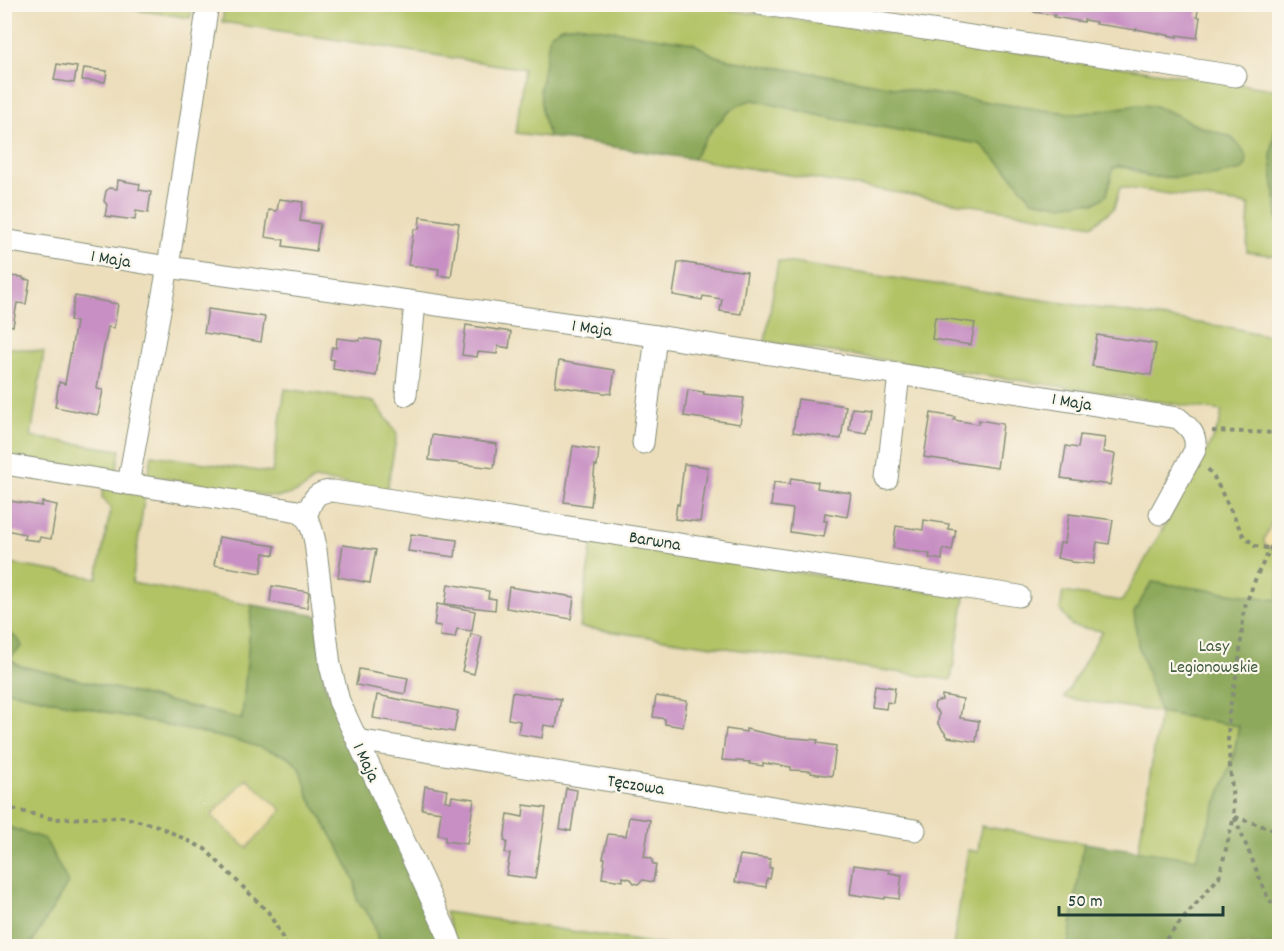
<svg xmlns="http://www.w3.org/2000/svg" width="1284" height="951" font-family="Dekko,sans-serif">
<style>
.green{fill:#b2c366;stroke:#68804d;stroke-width:1.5}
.forest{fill:#8da95b;stroke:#567348;stroke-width:1.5}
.sand{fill:#eeda9e;stroke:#868c69;stroke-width:1.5}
.building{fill:#c78fc3}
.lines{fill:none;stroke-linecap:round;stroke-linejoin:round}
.minor-casing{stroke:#868e78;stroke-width:23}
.path{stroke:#868e78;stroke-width:4;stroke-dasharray:4.5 4.5;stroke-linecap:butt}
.minor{stroke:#fff;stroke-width:21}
.labels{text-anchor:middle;stroke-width:4.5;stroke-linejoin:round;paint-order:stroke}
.street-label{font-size:18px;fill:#1f3d34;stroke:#fbf7ec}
.park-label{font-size:18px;fill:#445e40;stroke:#fbf7ec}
</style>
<rect width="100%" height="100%" fill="#fbf7ec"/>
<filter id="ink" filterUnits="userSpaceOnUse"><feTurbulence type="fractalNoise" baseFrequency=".0167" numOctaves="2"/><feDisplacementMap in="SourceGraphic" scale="12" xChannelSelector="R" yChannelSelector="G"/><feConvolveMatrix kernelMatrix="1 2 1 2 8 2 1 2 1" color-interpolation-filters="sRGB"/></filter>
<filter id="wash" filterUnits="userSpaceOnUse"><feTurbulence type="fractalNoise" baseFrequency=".008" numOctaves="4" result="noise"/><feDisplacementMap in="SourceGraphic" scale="24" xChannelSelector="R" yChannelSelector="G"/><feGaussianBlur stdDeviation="1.35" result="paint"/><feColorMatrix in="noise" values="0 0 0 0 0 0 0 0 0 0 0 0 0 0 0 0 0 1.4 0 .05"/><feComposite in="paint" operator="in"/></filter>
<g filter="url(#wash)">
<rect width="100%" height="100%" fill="#ecdebb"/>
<g class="green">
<path d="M225,4H689L1279,90V105L1271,156L1279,234V256L1247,252L1249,205L1120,187L1114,208L1093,225L693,159C705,137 728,103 754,100L835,119L980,144L1007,170L1032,200L1059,205L1083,202L1096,203L1107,194L1113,168C1129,165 1135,173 1149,177C1160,179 1192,176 1206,177L1231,137L1195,125L1177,115L1138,105L1079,114L1042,110L909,90L839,77L734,61L715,56L693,43L542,113L549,137L516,133L524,69L222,22Z"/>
<path d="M104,5H194L190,18Z"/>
<path d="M778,261L1233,328L1279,338V507L1264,539L1265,545L1279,552L1278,600L1152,582L1138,644L1160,712L1239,726L1233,759L1196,859L1138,852L1160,712L1064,698L1102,631L1072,626L1060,610L1063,592L1122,601L1207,450L1219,425L1222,411L765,342Z"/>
<path d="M5,347L44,352L31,437L120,450L117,469L113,473L5,455Z"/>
<path d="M285,389L375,402L397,434L387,490L314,479C304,491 291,496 275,497L148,475L152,455L272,473Z"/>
<path d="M103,488L145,494L132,583L252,605L242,719L17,665L10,658L11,634L5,636L4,563L97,578L111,508L102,497Z"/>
<path d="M592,542L965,597L951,680L580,627Z"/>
<path d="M4,690L243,742L289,757L301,770L309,797L339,848L355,881L357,901L372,919L380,946H30L68,883L45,839L5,826Z"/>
<path d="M981,826L1084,843L1068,946H953L968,850L978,852Z"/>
<path d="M445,912L671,946H457Z"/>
</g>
<g class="forest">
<path d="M577,25L693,43L715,56L734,61L839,77L909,90L1042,110L1079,114L1138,105L1155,106L1177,115L1195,125L1231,137L1241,147L1246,157V165L1242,170L1206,177H1149L1135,169L1120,166L1113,168L1107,195L1095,203L1083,202L1060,205L1032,200L1007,170L980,144L835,119L754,100C728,103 705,137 693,159L549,137L542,113L540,89L550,34L562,27Z"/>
<path d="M1279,104L1280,234H1279L1271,156Z"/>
<path d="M1152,582L1277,600L1279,593V946H1068L1084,843L1196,859L1233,759L1239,726L1160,712L1138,644L1134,612Z"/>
<path d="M252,605L319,616L324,683L448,946H380L372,919L357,901L355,881L339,848L309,797L301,770L289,757L243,742L5,690V636L11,634L19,640L22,646L10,658L17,665L242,719Z"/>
<path d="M5,826L45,839L68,883L30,946H5Z"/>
</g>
<g class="sand">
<path d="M1279,507L1280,552H1279L1265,545L1264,539Z"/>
<path d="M246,778L282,810L247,848L211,816Z"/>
</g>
<g id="blocks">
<g class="building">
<path d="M1035,4H1199L1197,17H1200L1197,38L1177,35V37L1136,29V30L1095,24L1096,22L1084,20V22L1054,17L1055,15L1034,12Z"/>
<path d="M57,64L77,67L74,83L54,80Z"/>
<path d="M84,68L107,71L105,82L82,80Z"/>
<path d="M4,130L13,131L10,144L4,143Z"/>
<path d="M118,180L140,184L139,190L151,192L148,213L136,211L135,220L105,216L107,205L104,201L106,191L109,188L117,189Z"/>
<path d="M279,199L303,202L300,221L320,224L316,251L283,246L284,240L265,237L269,210L277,211Z"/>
<path d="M420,217L459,223L451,277L438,275L439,269L408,265L414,229H419Z"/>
<path d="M678,262L747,272L741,314L720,311L722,299L703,296L702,300L673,295Z"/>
<path d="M4,276L23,277V279L30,280L26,304L17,303L13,326L4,324Z"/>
<path d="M75,296L118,304L114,328L108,327L102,357L97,389L103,390L98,415L55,407L59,382L65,384L76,322L70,320Z"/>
<path d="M208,309L265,317L261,342L204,333Z"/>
<path d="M935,317L975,323L971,345L932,339Z"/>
<path d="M466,325L511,332L509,348L498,346L497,354L478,352L477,357L462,355Z"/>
<path d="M1097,335L1156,344L1151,375L1092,366Z"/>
<path d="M337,338L360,341V338L381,341L376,376L333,369L334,360L330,359L332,347L336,348Z"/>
<path d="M559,361L615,370L611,394L555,386Z"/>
<path d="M688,390L704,392L703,394L744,398L740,424L684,416Z"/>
<path d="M798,399L846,406L841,439L793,432Z"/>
<path d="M852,408L870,410L866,433L849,430Z"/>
<path d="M931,413L955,417L954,420L978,424L979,420L1003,424L997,468L924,457Z"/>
<path d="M432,435L497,444L494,468L429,460Z"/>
<path d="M1080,435L1105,438L1103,452L1115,454L1110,485L1061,478L1066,446L1078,448Z"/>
<path d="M573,446L599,450L597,466L595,465L591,506L564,502Z"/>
<path d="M684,464L708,467L700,522L675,519L677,504L679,505Z"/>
<path d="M791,478L818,482L817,488L851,493L847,517L825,513L824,521H827L824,537L790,532L793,509L771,506L774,482L790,484Z"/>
<path d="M4,500L42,506V502L57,505L51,539L40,537L39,541L24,539L25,534L6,530Z"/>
<path d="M1069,514L1113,520L1109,544L1097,542L1094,564L1071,562V561L1057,558L1060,543H1065Z"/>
<path d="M924,520L949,524L948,529L956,530L952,551L943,549L942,560L929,558L930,554L893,548L896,526L923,530Z"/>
<path d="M411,534L457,540L455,557L408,551Z"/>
<path d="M219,537L275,546L274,555L264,553L261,573L214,565Z"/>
<path d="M343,545L376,550L370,583L338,577Z"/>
<path d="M448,584L489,591L488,598L496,599L495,610L445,604Z"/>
<path d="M272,586L309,592L307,608L270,602Z"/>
<path d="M509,587L574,597L571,619L506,608Z"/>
<path d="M437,604L475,611L472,631L457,629L455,638L440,636L441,626L434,625Z"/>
<path d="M471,634L482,637L474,674L462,671Z"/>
<path d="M359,669L408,678L405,694L356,685Z"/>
<path d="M875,685L895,688L893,703L887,702L886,709L872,707Z"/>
<path d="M512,692L561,699L556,727L544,725L542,738L518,734L520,721L508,719Z"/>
<path d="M377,695L458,711L454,732L373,718Z"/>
<path d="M942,695L963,699L960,718L979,721L976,742L948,737L938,724L939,713L934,708L935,702L942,700Z"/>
<path d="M656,696L687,701L683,727L665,724V719L653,717Z"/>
<path d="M726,729L746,732V729L782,737L818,740L817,743L836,746L832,776L811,773V771L791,770V767L763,763V766L749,764L750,762L722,760Z"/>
<path d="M425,786L447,790L445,801L451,802L452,796L474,799L467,844L445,841V836L438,835L441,812L422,809Z"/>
<path d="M566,788L577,790L571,831L560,829Z"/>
<path d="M524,805L546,808L535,879L506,875L510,854L505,853L507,842L504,841L508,814L523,817Z"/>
<path d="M629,817L650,820L644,857L651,858L653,864L656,865L653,882L643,880L638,884L634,883L631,879L623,877V881L602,878L605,858H603L608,834L626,836Z"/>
<path d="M740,855L770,859L769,868H772L770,879L767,878L766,887L735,882Z"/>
<path d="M854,865L890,870L889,873L902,875L899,899L885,897V899L850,894Z"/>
</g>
</g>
</g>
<g filter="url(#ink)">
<use href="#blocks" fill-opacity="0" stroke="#868e78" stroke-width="1.5"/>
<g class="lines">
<defs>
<g id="minor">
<path d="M759,4L1236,76"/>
<path d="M4,240L168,267L656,336L1178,418C1190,428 1197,434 1195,450L1160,514"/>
<path d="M406,395L415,303"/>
<path d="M643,443L656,336"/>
<path d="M4,464L298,511C310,519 312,528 315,542L330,665L339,701L448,935L452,946"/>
<path d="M887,479L899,374"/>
<path d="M128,484L168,267L208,4"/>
<path d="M306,517C312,501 314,491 333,491L1019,596"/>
<path d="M357,740L915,830"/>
</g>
</defs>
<use href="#minor" class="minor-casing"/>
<g class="path">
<path d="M1212,431L1280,433"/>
<path d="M1208,469L1214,477L1243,535L1255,546L1280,550"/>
<path d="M1280,530L1257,575L1244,609L1239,661L1229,713L1228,740L1234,816L1268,898L1280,913"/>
<path d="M4,807L53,819L123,817L158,826L205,849L269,913L287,946"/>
<path d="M1235,817L1277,831L1280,830"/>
<path d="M1160,946L1219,877L1234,817"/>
</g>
<use href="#minor" class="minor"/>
</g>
</g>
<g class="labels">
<g class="street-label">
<text transform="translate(111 258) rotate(9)" y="6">1 Maja</text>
<text transform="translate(592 327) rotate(8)" y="6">1 Maja</text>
<text transform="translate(1072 401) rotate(9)" y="6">1 Maja</text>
<text transform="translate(655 540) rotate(9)" y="6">Barwna</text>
<text transform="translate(367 762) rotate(65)" y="6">1 Maja</text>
<text transform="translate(636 784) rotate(9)" y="6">Tęczowa</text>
</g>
<g class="park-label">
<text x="1214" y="651">Lasy<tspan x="1214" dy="21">Legionowskie</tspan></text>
</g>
</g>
<rect width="1284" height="951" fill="none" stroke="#fbf7ec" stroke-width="24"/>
<path d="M1059 906v9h164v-9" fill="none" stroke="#1f3d34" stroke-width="3"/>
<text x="1068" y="906" font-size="18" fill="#1f3d34" stroke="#fbf7ec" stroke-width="4.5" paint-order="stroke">50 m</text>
</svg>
